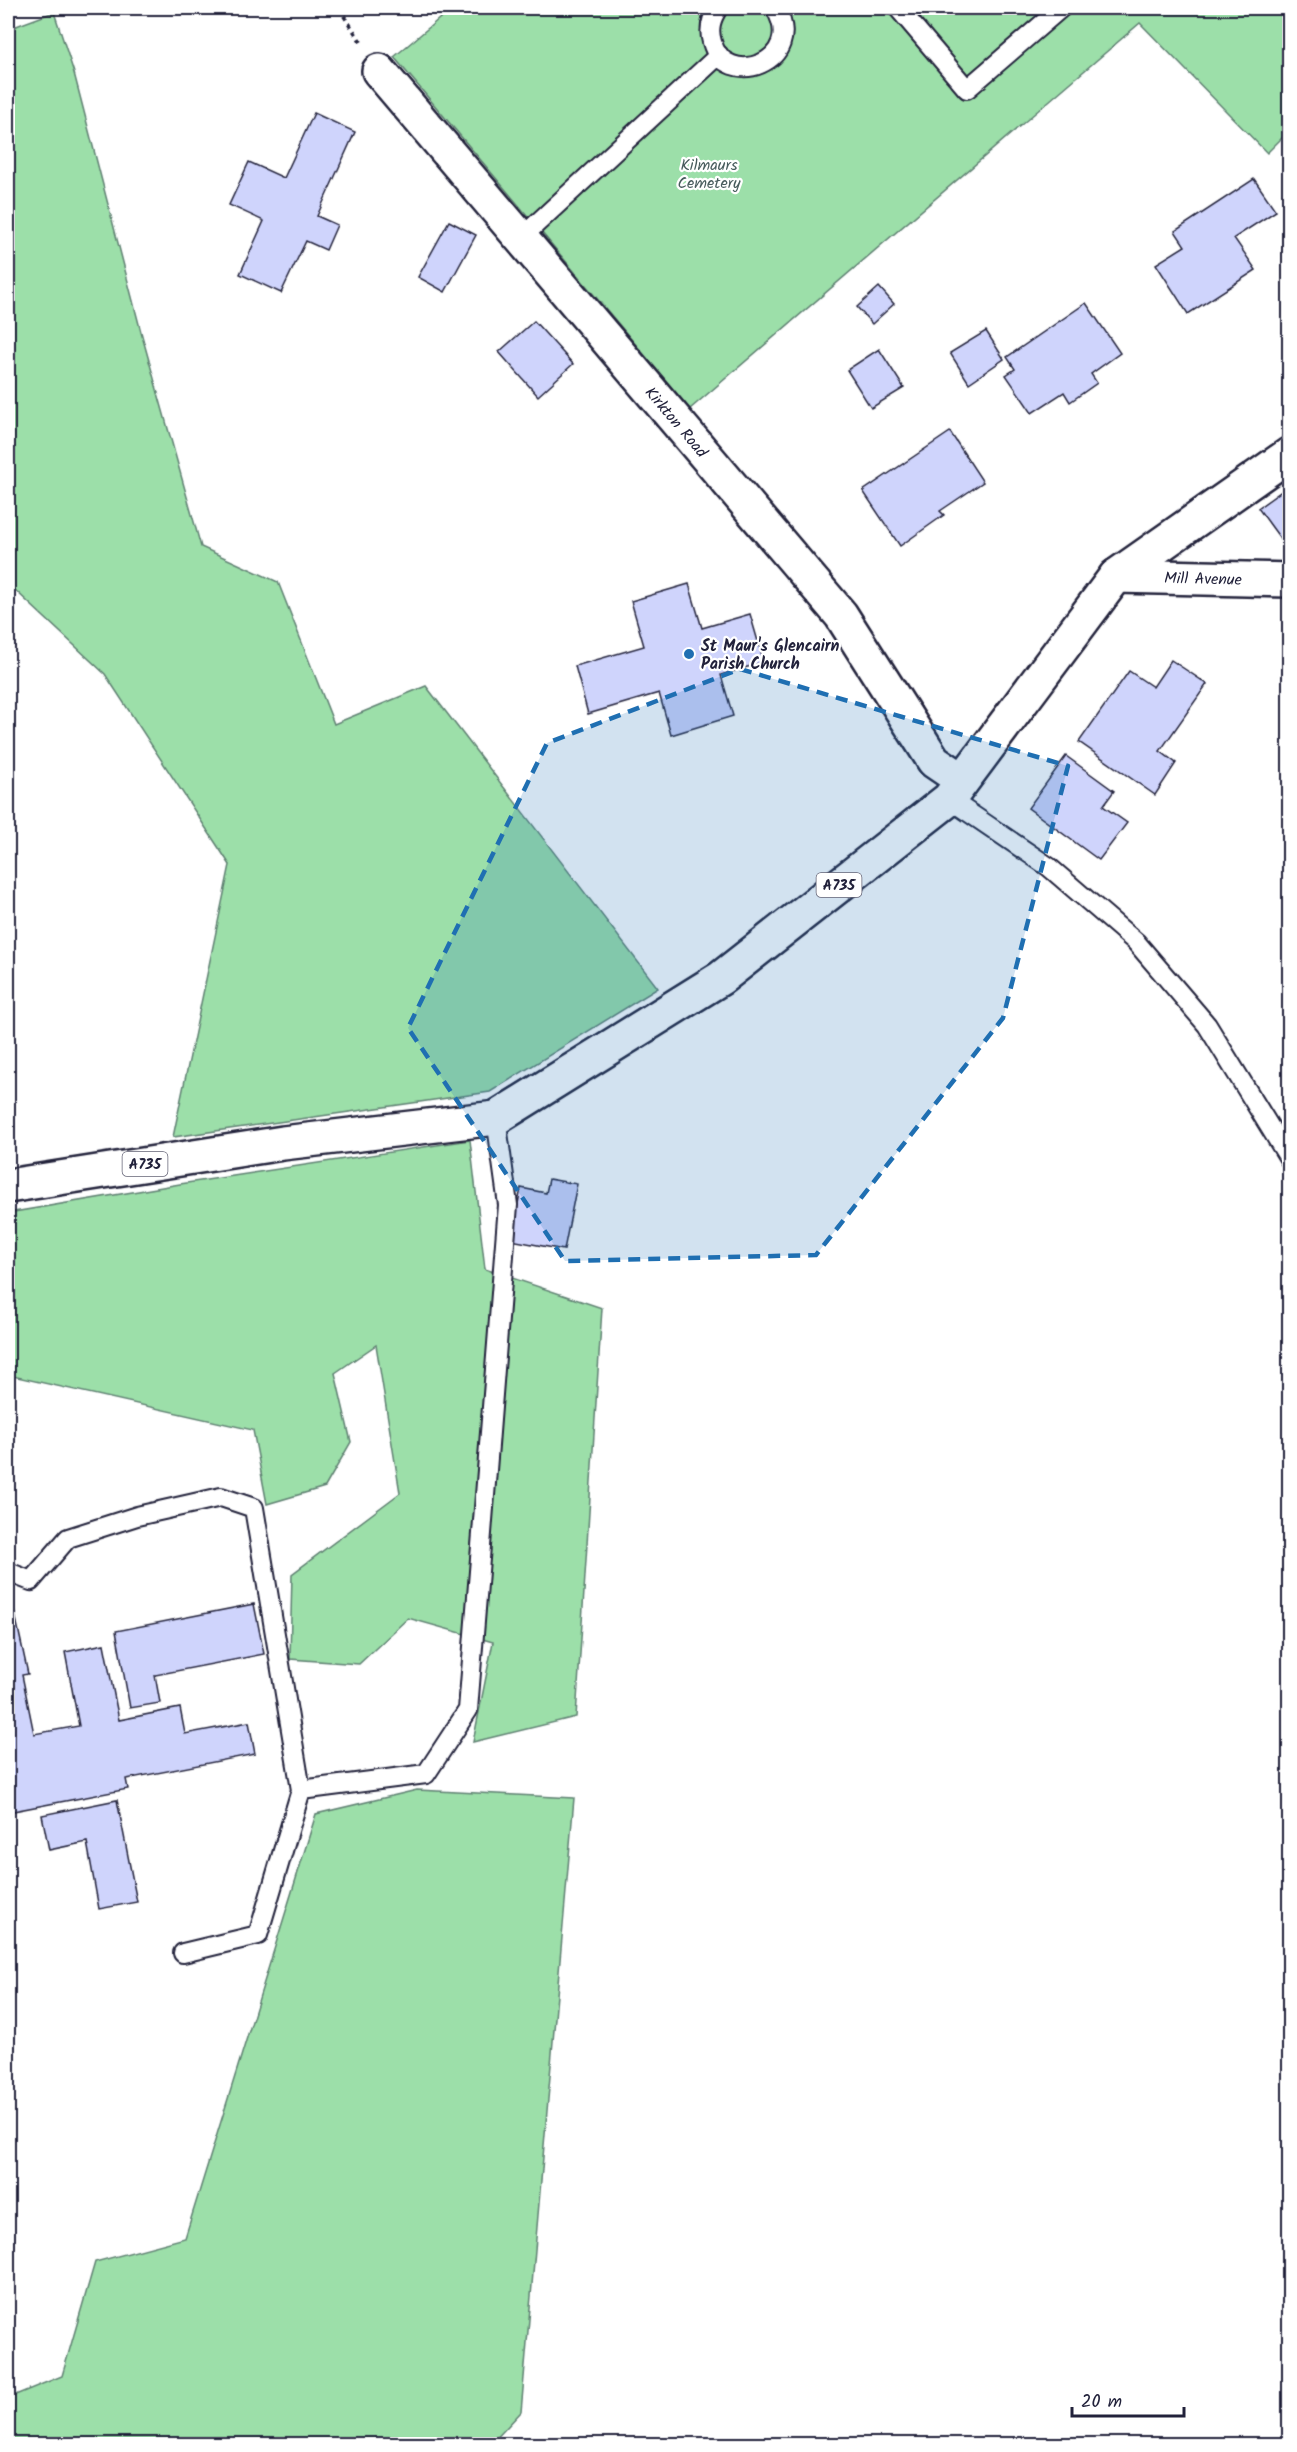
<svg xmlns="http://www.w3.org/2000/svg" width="1297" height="2452" font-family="Kalam,sans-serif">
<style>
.green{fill:#9cdfa9;stroke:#5f8072;stroke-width:1.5}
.building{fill:#cfd4fc;stroke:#22223b;stroke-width:1.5}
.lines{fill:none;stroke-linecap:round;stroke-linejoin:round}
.lane-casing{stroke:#22223b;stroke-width:22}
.street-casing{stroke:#22223b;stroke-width:38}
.primary-casing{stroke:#22223b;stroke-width:38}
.path{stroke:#22223b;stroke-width:4;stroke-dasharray:4.5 4.5;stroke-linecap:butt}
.lane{stroke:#fff;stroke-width:18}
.street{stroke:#fff;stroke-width:33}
.primary{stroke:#fff;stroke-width:33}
.marked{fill:#1f6fb2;fill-opacity:0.2;stroke:#1f6fb2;stroke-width:4.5;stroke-dasharray:12 8;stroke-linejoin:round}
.poi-dot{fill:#1f6fb2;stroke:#fff;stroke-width:2}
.labels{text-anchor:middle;stroke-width:4.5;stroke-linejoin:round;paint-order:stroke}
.shield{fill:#fff;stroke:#646476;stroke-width:1.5}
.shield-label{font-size:15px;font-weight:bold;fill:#22223b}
.park-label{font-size:16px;fill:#475b5c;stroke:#fff}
.street-label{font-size:16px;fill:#22223b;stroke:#fff}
.poi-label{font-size:16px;font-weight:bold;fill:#22223b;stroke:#fff;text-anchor:start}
</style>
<rect width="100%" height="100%" fill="#fff"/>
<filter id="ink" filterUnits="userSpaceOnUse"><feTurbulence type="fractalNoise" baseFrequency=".0167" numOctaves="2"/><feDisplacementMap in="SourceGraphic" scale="12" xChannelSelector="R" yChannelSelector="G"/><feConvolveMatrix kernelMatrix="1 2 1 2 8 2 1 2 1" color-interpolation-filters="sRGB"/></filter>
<g filter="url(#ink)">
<g class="green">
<path d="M452,8H1289V131L1267,153L1140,23L690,409L394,57Z"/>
<path d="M54,12L74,73L141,332L201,547L278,582L334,724L426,686L658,988L490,1092L173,1137L230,865L105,674L15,590L8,589V29Z"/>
<path d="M470,1140L485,1269L602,1308L576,1717L473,1742L493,1642L408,1618L359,1664L290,1659L292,1574L400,1493L376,1345L335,1373L351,1442L325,1487L267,1504L253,1430L8,1375V1213L180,1184Z"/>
<path d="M417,1790L574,1798L521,2412L491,2444H8V2398L62,2376L95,2262L185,2238L316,1814Z"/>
</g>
<g class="building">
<path d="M314,113L355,132L317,216L337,225L326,250L306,241L281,293L240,274L264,221L229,205L249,162L284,178Z"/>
<path d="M1254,179L1276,211L1234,238L1256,270L1188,314L1156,264L1185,246L1175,231Z"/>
<path d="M449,221L476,235L445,292L418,277Z"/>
<path d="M879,287L894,304L872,324L857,307Z"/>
<path d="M1086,303L1120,353L1091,374L1097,383L1070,402L1064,392L1032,413L1006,375L1015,369L1007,357Z"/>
<path d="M534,321L573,364L538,396L499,352Z"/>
<path d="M986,331L1004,359L969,383L950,353Z"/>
<path d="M879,349L904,388L871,408L847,370Z"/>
<path d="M950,432L983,482L940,511L944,515L900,546L863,491Z"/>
<path d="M1290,485V552L1258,508Z"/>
<path d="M689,584L702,628L750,614L764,662L721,675L733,716L671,735L659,693L588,714L575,666L644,646L631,601Z"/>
<path d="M1171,660L1207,684L1160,751L1176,763L1155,795L1079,742L1129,671L1153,687Z"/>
<path d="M1066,756L1114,791L1103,806L1127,823L1099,860L1028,808Z"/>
<path d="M549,1179L577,1184L564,1250L511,1240L521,1188L546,1193Z"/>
<path d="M10,1591L28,1674L22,1675L34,1734L79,1726L65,1652L104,1644L119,1720L180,1708L185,1734L249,1722L255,1754L126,1779L128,1789L8,1812V1592Z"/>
<path d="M254,1604L264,1654L155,1675L160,1703L130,1708L116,1631Z"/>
<path d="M117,1800L137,1902L99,1909L87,1842L49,1850L42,1815Z"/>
</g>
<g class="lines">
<defs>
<g id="lane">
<path d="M718,8C711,19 708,29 712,42C725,91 808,62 775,8"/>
<path d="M898,8L967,89L1061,8"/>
<path d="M521,238L719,55"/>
<path d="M949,799L1049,867L1136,942L1207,1025L1290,1160"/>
<path d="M8,1572L31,1581L68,1538L137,1516L221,1497L254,1508L301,1790L258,1935L183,1953"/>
<path d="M301,1790L426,1774L468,1710L508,1205L496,1118"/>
</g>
<g id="street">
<path id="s1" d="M379,71L841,615L934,761L962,780"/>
<path id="s2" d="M1116,576L1290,580"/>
</g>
<path id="primary" d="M8,1186L283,1143L496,1118L721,978L949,799L1116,576L1290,454"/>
</defs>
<use href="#lane" class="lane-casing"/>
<use href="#street" class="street-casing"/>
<use href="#primary" class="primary-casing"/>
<path class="path" d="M339,8L361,42"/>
<use href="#lane" class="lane"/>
<use href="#street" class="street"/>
<use href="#primary" class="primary"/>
</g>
</g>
<path class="marked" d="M740,669L1068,766L1003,1018L816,1255L565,1261L408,1028L547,743Z"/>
<circle class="poi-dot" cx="689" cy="654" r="6"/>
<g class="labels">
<g class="shield">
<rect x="816.5" y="873" width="45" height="24" rx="4.5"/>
<rect x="122.5" y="1152" width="45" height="24" rx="4.5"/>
</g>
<g class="shield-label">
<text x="839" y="890">A735</text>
<text x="145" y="1169">A735</text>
</g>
<g class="park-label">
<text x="709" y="170">Kilmaurs<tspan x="709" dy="18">Cemetery</tspan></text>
</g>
<g class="street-label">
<text dy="6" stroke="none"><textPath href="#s1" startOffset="460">Kirkton Road</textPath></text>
<text dy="6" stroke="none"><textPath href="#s2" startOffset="87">Mill Avenue</textPath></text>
</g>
<g class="poi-label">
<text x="701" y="651">St Maur's Glencairn<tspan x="701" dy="18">Parish Church</tspan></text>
</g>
</g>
<rect width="1297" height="2452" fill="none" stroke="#fff" stroke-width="30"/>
<rect x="15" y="15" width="1267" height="2422" fill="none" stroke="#22223b" stroke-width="2" filter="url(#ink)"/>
<path d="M1072 2407v9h112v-9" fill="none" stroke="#22223b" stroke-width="3"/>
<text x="1081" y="2407" font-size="18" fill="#22223b" stroke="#ffffff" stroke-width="4.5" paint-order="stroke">20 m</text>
</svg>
